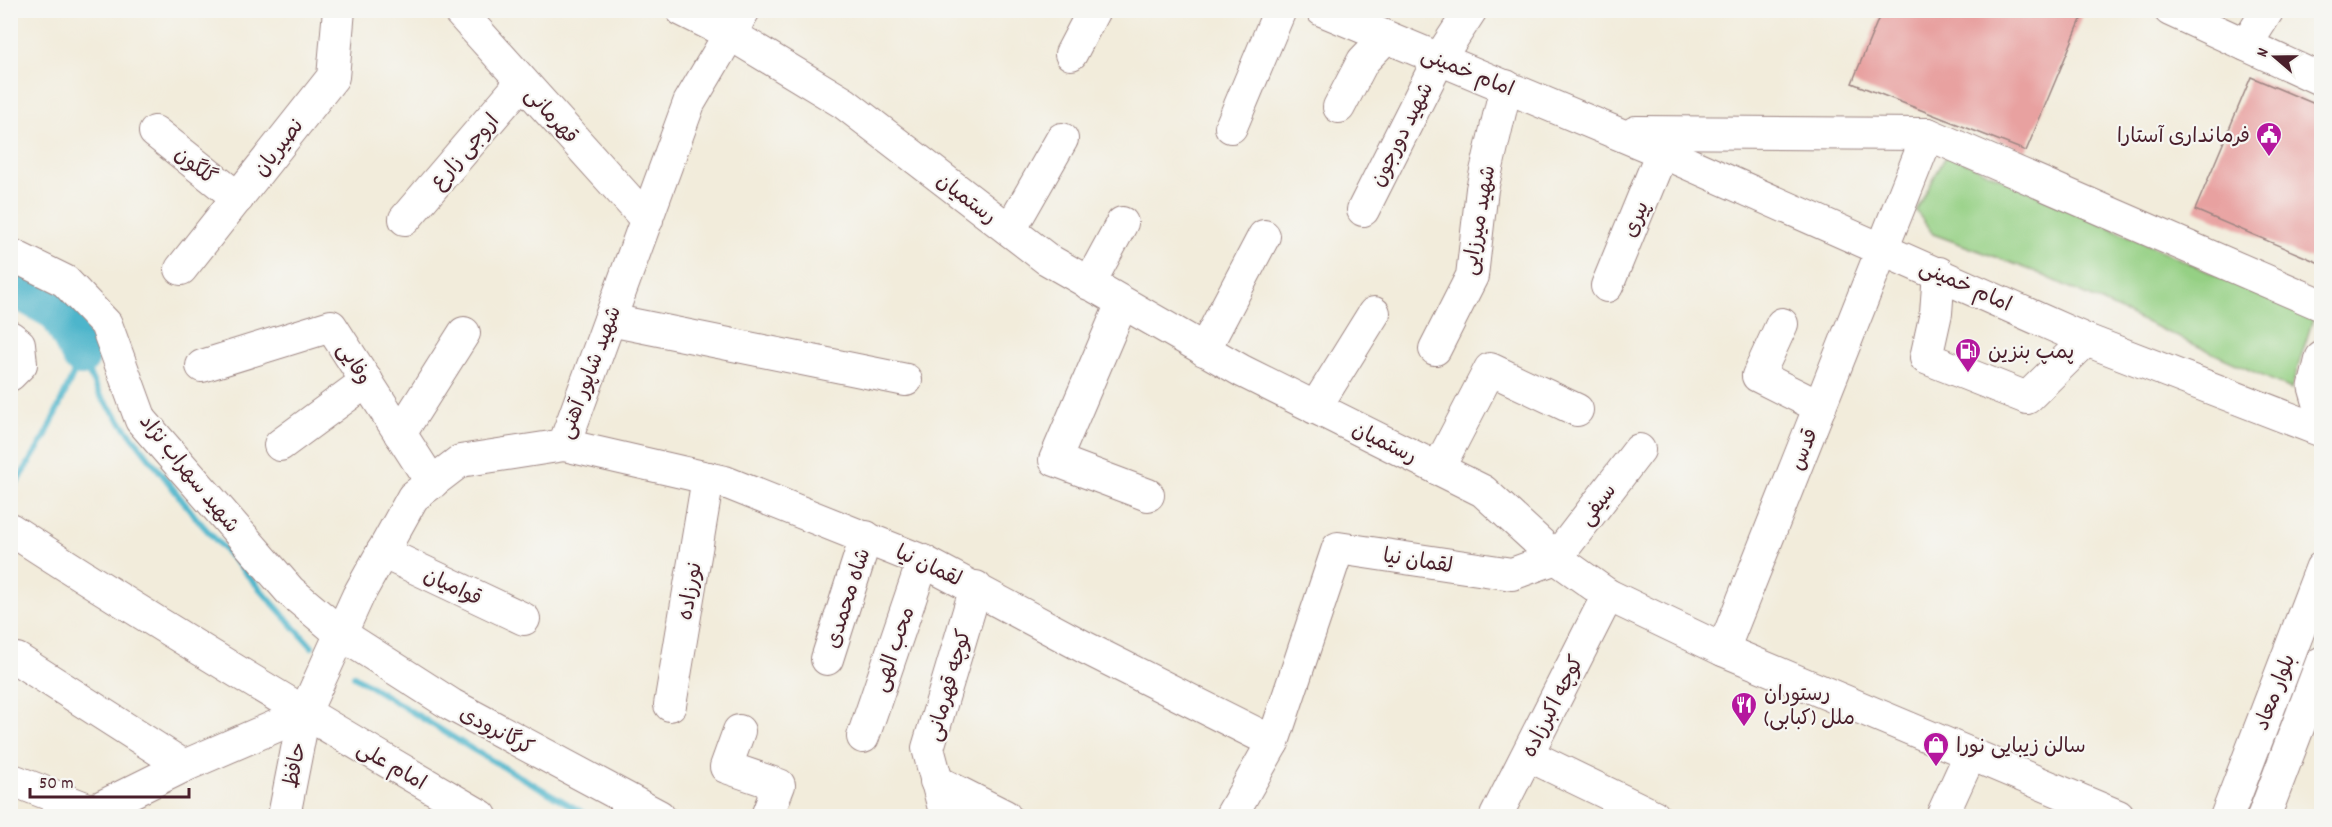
<svg xmlns="http://www.w3.org/2000/svg" width="2332" height="827" font-family="Dekko,'Playpen Sans Arabic',sans-serif">
<style>
.green{fill:#95d084;stroke:#707858;stroke-width:1.5}
.lines{fill:none;stroke-linecap:round;stroke-linejoin:round}
.stream{stroke:#4db5cb;stroke-width:6}
.river{stroke:#4db5cb;stroke-width:38}
.building{fill:#e8a1a0}
.minor-casing{stroke:#9e8683;stroke-width:34}
.major-casing{stroke:#9e8683;stroke-width:35}
.minor{stroke:#fff;stroke-width:32}
.major{stroke:#fff;stroke-width:33}
.labels{text-anchor:middle;stroke-width:4.5;stroke-linejoin:round;paint-order:stroke}
.street-label{font-size:21px;fill:#4a1f2b;stroke:#f6f6f2}
.poi-label{font-size:21px;fill:#4a1f2b;stroke:#f6f6f2;text-anchor:start}
</style>
<rect width="100%" height="100%" fill="#f6f6f2"/>
<filter id="ink" filterUnits="userSpaceOnUse"><feTurbulence type="fractalNoise" baseFrequency=".0167" numOctaves="2"/><feDisplacementMap in="SourceGraphic" scale="12" xChannelSelector="R" yChannelSelector="G"/><feConvolveMatrix kernelMatrix="1 2 1 2 8 2 1 2 1" color-interpolation-filters="sRGB"/></filter>
<filter id="wash" filterUnits="userSpaceOnUse"><feTurbulence type="fractalNoise" baseFrequency=".008" numOctaves="4" result="noise"/><feDisplacementMap in="SourceGraphic" scale="24" xChannelSelector="R" yChannelSelector="G"/><feGaussianBlur stdDeviation="1.35" result="paint"/><feColorMatrix in="noise" values="0 0 0 0 0 0 0 0 0 0 0 0 0 0 0 0 0 1.4 0 .05"/><feComposite in="paint" operator="in"/></filter>
<g filter="url(#wash)">
<rect width="100%" height="100%" fill="#f2ecdb"/>
<path class="green" d="M1947,154L2313,319L2291,389L2036,272L1933,234L1916,211Z"/>
<g class="lines">
<g class="stream">
<path d="M81,357L99,394L197,519L312,647"/>
<path d="M10,493L45,437L81,357"/>
<path d="M354,676L472,749L589,816"/>
</g>
<path class="river" d="M10,286L58,313L81,357"/>
</g>
<g id="blocks">
<g class="building">
<path d="M1882,10H2085L2026,151L1852,83Z"/>
<path d="M2251,77L2322,107V264L2195,210Z"/>
</g>
</g>
</g>
<g filter="url(#ink)">
<use href="#blocks" fill-opacity="0" stroke="#9e8683" stroke-width="1.5"/>
<g class="lines">
<defs>
<g id="minor">
<path d="M458,10L647,220"/>
<path d="M682,10L730,34L844,103L1047,259L1242,371L1483,491L1556,558L1608,595L1723,650L2118,816"/>
<path d="M1322,10L1662,152L2086,340L2322,431"/>
<path d="M2170,10L2322,80"/>
<path d="M2246,45L2268,10"/>
<path d="M1071,54L1094,10"/>
<path d="M1339,107L1363,61L1386,37"/>
<path d="M1231,127L1280,10"/>
<path d="M155,132L238,198"/>
<path d="M1636,132L1928,134L2322,305"/>
<path d="M1363,210L1439,59L1471,10"/>
<path d="M405,219L522,82"/>
<path d="M1010,230L1062,139"/>
<path d="M10,254L65,281L106,324L141,420L290,591L341,634L452,705L659,816"/>
<path d="M181,269L333,77L339,10"/>
<path d="M1939,273L1936,313L1926,358L2027,398L2086,340"/>
<path d="M1089,284L1122,223"/>
<path d="M1607,286L1662,152"/>
<path d="M1122,303L1055,460L1148,495"/>
<path d="M610,320L906,380"/>
<path d="M1782,324L1758,376L1820,407"/>
<path d="M10,337L19,344L21,364L10,375"/>
<path d="M1435,349L1472,276L1482,189L1506,86"/>
<path d="M1204,350L1264,236"/>
<path d="M202,366L331,326L432,483"/>
<path d="M1315,408L1374,313"/>
<path d="M400,434L464,333"/>
<path d="M280,445L367,381"/>
<path d="M564,445L725,482L923,561L1086,648L1273,742"/>
<path d="M1438,469L1490,369L1577,410"/>
<path d="M10,529C165,630 322,724 481,816"/>
<path d="M382,552L524,619"/>
<path d="M1723,650L1928,134"/>
<path d="M17,659L184,766"/>
<path d="M827,659L866,537"/>
<path d="M670,705L708,478"/>
<path d="M739,731L726,767L779,785L767,816"/>
<path d="M863,737L923,561"/>
<path d="M1528,755L1654,816"/>
<path d="M10,779L93,811"/>
<path d="M936,781L1005,816"/>
<path d="M92,816L93,811L184,766L304,714"/>
<path d="M284,816L304,714L358,596L413,497L460,461L564,445L689,103L744,10"/>
<path d="M946,816L928,748L976,587"/>
<path d="M1231,816L1273,742L1338,548L1512,574L1556,558L1639,450"/>
<path d="M1496,816L1608,595"/>
<path d="M1942,816L1970,755"/>
</g>
<g id="major">
<path d="M2322,358L2315,387L2322,411"/>
<path d="M2227,816L2322,568"/>
<path d="M2264,816L2322,663"/>
</g>
</defs>
<use href="#minor" class="minor-casing"/>
<use href="#major" class="major-casing"/>
<use href="#minor" class="minor"/>
<use href="#major" class="major"/>
</g>
</g>
<defs>
<symbol id="civic-pin" viewBox="-11 -11 22 30"><path d="M0 17L-7.5 6A9.5 9.5 0 1 1 7.5 6Z" fill="#b5179e" stroke="#f6f6f2"/><path d="M-.6-6.5H3V-4.5H.6V-3L4-1V1h2V6H-6V1h2V-1L-.6-3ZM-1.2 2.5V6h2.4V2.5Z" fill="#fff"/></symbol>
<symbol id="fuel-pin" viewBox="-11 -11 22 30"><path d="M0 17L-7.5 6A9.5 9.5 0 1 1 7.5 6Z" fill="#b5179e" stroke="#f6f6f2"/><path d="M-5.5-6h7V0h2V4h1.3V-2.5L3-4.5l.8-.8L6-3V5H2.5V1h-1V6h-7ZM-4.2-4.7v3.2H.2V-4.7Z" fill="#fff"/></symbol>
<symbol id="restaurant-pin" viewBox="-11 -11 22 30"><path d="M0 17L-7.5 6A9.5 9.5 0 1 1 7.5 6Z" fill="#b5179e" stroke="#f6f6f2"/><path d="M-5-6h1v4h1v-4h1v4h1v-4h1v5L-1.5 .5V6h-2V.5L-5-1ZM5-6V6H3V1.5H1.5Q1.5-4 5-6Z" fill="#fff"/></symbol>
<symbol id="shop-pin" viewBox="-11 -11 22 30"><path d="M0 17L-7.5 6A9.5 9.5 0 1 1 7.5 6Z" fill="#b5179e" stroke="#f6f6f2"/><path d="M-5-2.5h2.3a2.7 3.5 0 0 1 5.4 0H5L5.5 6h-11ZM-1.5-2.5h3a1.5 2.3 0 0 0-3 0Z" fill="#fff"/></symbol>
</defs>
<g fill-rule="evenodd">
<use href="#civic-pin" x="2254" y="120" width="30" height="40"/>
<use href="#fuel-pin" x="1953" y="336" width="30" height="40"/>
<use href="#restaurant-pin" x="1729" y="690" width="30" height="40"/>
<use href="#shop-pin" x="1921" y="730" width="30" height="40"/>
</g>
<g class="labels">
<g class="street-label">
<text transform="translate(1468 71) rotate(22)" y="7">امام خمینی</text>
<text transform="translate(552 115) rotate(48)" y="7">قهرمانی</text>
<text transform="translate(1401 134) rotate(-63)" y="7">شهید دورجون</text>
<text transform="translate(278 147) rotate(-52)" y="7">نصیریان</text>
<text transform="translate(464 151) rotate(-49)" y="7">اروجی زارع</text>
<text transform="translate(196 165) rotate(39)" y="7">گلگون</text>
<text transform="translate(967 198) rotate(37)" y="7">رستمیان</text>
<text transform="translate(1635 219) rotate(-67)" y="7">پیری</text>
<text transform="translate(1478 220) rotate(-80)" y="7">شهید میرزایی</text>
<text transform="translate(1966 285) rotate(24)" y="7">امام خمینی</text>
<text transform="translate(355 363) rotate(57)" y="7">وفایی</text>
<text transform="translate(589 372) rotate(-69)" y="7">شهید شاپور آهنی</text>
<text transform="translate(1385 442) rotate(26)" y="7">رستمیان</text>
<text transform="translate(1803 449) rotate(-68)" y="7">قدس</text>
<text transform="translate(190 473) rotate(51)" y="7">شهید سهراب نژاد</text>
<text transform="translate(1597 504) rotate(-53)" y="7">سیفی</text>
<text transform="translate(1418 560) rotate(9)" y="7">لقمان نیا</text>
<text transform="translate(929 565) rotate(25)" y="7">لقمان نیا</text>
<text transform="translate(453 586) rotate(25)" y="7">قوامیان</text>
<text transform="translate(689 591) rotate(-80)" y="7">نورزاده</text>
<text transform="translate(847 598) rotate(-72)" y="7">شاه محمدی</text>
<text transform="translate(893 649) rotate(-71)" y="7">محب الهی</text>
<text transform="translate(948 685) rotate(-74)" y="7">کوچه قهرمانی</text>
<text transform="translate(2274 692) rotate(-69)" y="7">بلوار معاد</text>
<text transform="translate(1552 706) rotate(-63)" y="7">کوچه اکبرزاده</text>
<text transform="translate(497 730) rotate(28)" y="7">کرگانرودی</text>
<text transform="translate(294 765) rotate(-79)" y="7">حافظ</text>
<text transform="translate(392 765) rotate(30)" y="7">امام علی</text>
</g>
<g class="poi-label">
<text x="2250" y="142" text-anchor="end">فرمانداری آستارا</text>
<text x="1988" y="358">پمپ بنزین</text>
<text x="1764" y="700">رستوران<tspan x="1764" dy="24">ملل (کبابی)</tspan></text>
<text x="1956" y="752">سالن زیبایی نورا</text>
</g>
</g>
<rect width="2332" height="827" fill="none" stroke="#f6f6f2" stroke-width="36"/>
<g transform="translate(2275 57) rotate(290)" stroke="#f6f6f2" stroke-width="4.5" paint-order="stroke">
<path d="M0-4.5L10 22L0 15L-10 22Z" fill="#4a1f2b"/>
<text y="-9" font-size="16" font-weight="bold" text-anchor="middle" fill="#4a1f2b">N</text>
</g>
<path d="M30 788v9h159v-9" fill="none" stroke="#4a1f2b" stroke-width="3"/>
<text x="39" y="788" font-size="18" fill="#4a1f2b" stroke="#f6f6f2" stroke-width="4.5" paint-order="stroke">50 m</text>
</svg>
